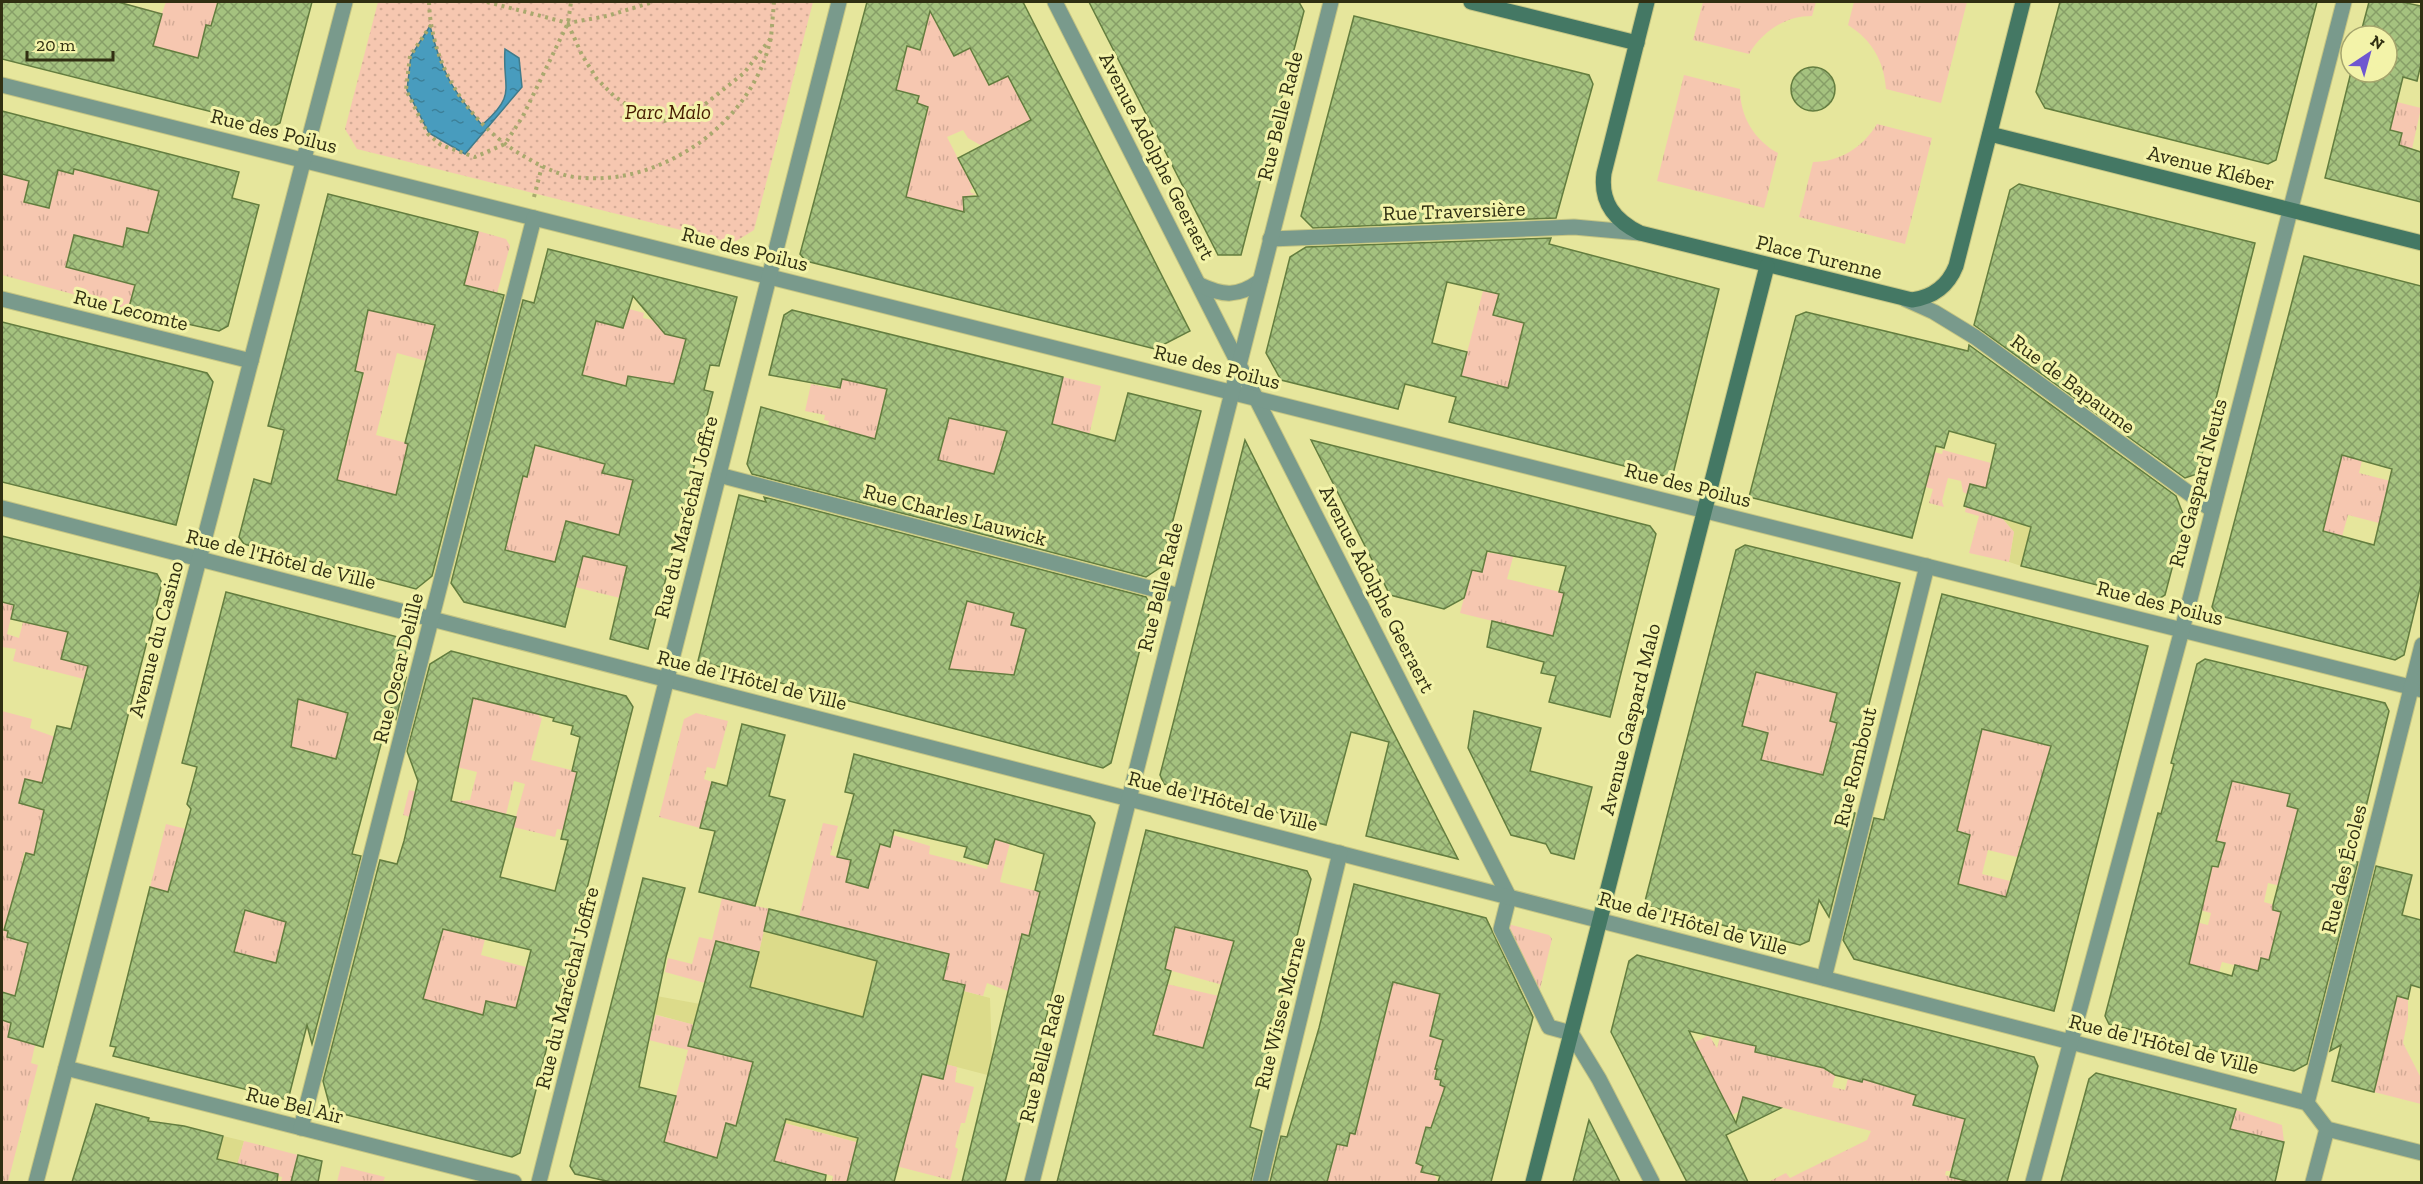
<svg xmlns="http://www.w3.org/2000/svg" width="2423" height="1184" font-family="'Zilla Slab',serif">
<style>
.built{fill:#dcdb8a}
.grass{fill:url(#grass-tufts)}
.park{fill:url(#park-dots)}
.water{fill:url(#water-ripples);stroke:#417b8a;stroke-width:1.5}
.building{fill:url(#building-cross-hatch);stroke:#637d3f;stroke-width:1.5;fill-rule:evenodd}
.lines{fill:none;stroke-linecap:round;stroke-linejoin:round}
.street-casing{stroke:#c5c583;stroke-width:17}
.secondary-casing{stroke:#c5c583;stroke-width:17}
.path{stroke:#a9a96e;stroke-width:4;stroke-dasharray:3 4.5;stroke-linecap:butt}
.street{stroke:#799a8c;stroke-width:15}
.secondary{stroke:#447864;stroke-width:15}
.labels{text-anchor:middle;stroke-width:6;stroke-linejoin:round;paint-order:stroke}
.park-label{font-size:21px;font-style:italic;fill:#471c02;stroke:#f3f3a9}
.street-label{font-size:21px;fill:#302f12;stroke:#f3f3a9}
</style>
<defs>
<pattern id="grass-tufts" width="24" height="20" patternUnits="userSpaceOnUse" patternTransform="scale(1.5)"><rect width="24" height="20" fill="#f6c7b0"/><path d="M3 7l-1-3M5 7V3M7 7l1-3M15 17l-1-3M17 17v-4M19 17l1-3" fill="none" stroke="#d3ab96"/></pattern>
<pattern id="park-dots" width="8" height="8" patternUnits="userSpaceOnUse" patternTransform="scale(1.5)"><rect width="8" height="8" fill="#f6c7b0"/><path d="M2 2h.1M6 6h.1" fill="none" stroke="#d3ab96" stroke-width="1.8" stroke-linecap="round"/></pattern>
<pattern id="water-ripples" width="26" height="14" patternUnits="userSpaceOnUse" patternTransform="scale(1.5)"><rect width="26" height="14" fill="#489cbe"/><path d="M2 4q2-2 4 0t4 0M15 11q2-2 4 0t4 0" fill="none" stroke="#3c8099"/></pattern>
<pattern id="building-cross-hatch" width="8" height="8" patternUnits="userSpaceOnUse" patternTransform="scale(1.5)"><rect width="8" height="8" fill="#a5c27f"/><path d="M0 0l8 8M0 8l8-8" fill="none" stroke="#879e67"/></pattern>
</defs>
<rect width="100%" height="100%" fill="#e6e69c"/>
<g class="built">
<path d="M2039,495L2021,566L2009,562L2014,532L2002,518Z"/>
<path d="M769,909L949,954L943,980L961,985L960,990L990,998L992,1059L1034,1070L1030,1086L926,1059L901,1154L740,1111L753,1060L694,1025L647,1012L651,995L700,1004L749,994Z"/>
<path d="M223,1136L244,1141L237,1166L233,1182H211Z"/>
</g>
<g class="grass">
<path d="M166,2H244L242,9L217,3L211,26L206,25L198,58L130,40L119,18L123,3L162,13Z"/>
<path d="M1703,2H1816L1812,16C1785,16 1763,31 1749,54L1693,40Z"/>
<path d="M1854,2H1967L1941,103L1886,89C1884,61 1872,40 1848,25Z"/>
<path d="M911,4L952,15L991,38L983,74L989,85L1015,72L1013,85L1031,120L982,146L968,138L963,130L947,137L973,188L970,190L971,193L976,194L964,197V212L906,197L928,107L917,103L919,96L896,90L907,46L919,49Z"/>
<path d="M1684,75L1740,89C1740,116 1754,140 1778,153L1764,208L1657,181Z"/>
<path d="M2397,102L2421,108L2412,149L2399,145L2402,133L2390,130Z"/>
<path d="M1877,124L1932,138L1905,244L1799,217L1813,162C1840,162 1863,147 1877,124Z"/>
<path d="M74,169L159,191L148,234L128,228L123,247L74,235L66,267L137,278L128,309L2,275V174H31L24,202L37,205L45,173L59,170L73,174Z"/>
<path d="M478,231L506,239L510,246L497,293L461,284L426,361L397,353L376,435L456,456L396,495L337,480L351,426L331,420L330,377L361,385L364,374L328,364L362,337L365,324L336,317L467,272Z"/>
<path d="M1539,283L1519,343L1534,347L1507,392L1491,384L1461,376L1484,287L1507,293L1498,298L1493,315L1506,318Z"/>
<path d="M600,307L611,325L623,328L629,309L644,313L643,318L665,323L663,331L666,334L689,340L674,384L628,376L622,398L600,379L555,368L589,348Z"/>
<path d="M2406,332L2421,336L2418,371L2365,448L2359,473L2406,485L2401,506L2384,502L2379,523L2348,515L2337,554L2295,524Z"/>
<path d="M1063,377L1101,386L1089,435L1039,422L1056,408Z"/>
<path d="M842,379C898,392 955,396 1012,405L990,494L965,470L966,467L961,466L947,483L914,424L880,416L875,439L827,429L829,421L824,420L825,415L805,411L811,384L835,389L840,387Z"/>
<path d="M535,446L605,464L603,473L640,482L645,495L630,492L625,510L638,545L566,521L549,585L537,582L542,559L530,556L529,560L504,553L515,508L510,506Z"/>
<path d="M1918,448L1942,454L1943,450L1991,463L1989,471L2002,518L2014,532L2009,562L1969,553L1979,516L1965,512L1969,495L1963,492L1961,481L1948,478L1942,501L1944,507L1929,503L1933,489L1917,485Z"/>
<path d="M1503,539L1517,543L1507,579L1577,596L1553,636L1460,613L1466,590L1432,546L1500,554Z"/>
<path d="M585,545L634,563L620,598L575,587Z"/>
<path d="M7,580L14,605L7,634L19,638L23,622L64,614L88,666L84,679L13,661L16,649L2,647V602Z"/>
<path d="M1019,597L1026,629L1019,656L1026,658L1021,706L983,672H960L924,662L957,640L967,601L992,608Z"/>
<path d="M1928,647L1999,666L2049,687L2061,818L2031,811L2029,817L2033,819L2045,852L2020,846L2017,857L1988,850L1982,874L2014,882L2038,917L1913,872L1968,846L1970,835L1940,827L1950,697L1917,688Z"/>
<path d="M496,663L517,668L540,711L539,717L542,718L531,760L579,772L564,830L557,829L555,837L513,827L525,784L514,781L500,840L403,815L409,790L453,802L470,800L477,772L449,765L461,724L468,725L469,717L461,715L468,687L489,692Z"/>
<path d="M1756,672L1782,679L1806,672L1803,684L1837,693L1830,720L1837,723L1857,752L1856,756L1832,750L1825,776L1761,760L1768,733L1741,726Z"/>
<path d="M291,697L349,712L337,759L291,747L294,726Z"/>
<path d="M2,711L32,719L30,728L58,738L42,783L25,779L19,802L44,810L40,829L49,831L42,856L24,853L22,864L52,872L70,939L5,924L3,930L8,931L7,937L30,943L15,996L2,992Z"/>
<path d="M696,713L728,721L715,769L707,767L704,779L712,782L700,828L659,817L684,719Z"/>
<path d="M2210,774L2290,794L2287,806L2324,815L2289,888L2268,883L2264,902L2274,905L2273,910L2299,916L2277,963L2261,958L2258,971L2222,962L2219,972L2188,964L2196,936L2167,928L2171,916L2208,925L2211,913L2200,910L2212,866L2218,867L2225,843L2215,840Z"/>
<path d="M823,823L838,826L830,855L851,860L846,882L868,888L876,857L866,854L878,844L890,847L893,835L930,846L929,854L987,869L996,832L1011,839L1000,882L1040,892L1013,993L987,983L983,996L960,990V985L943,980L949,954L799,917Z"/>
<path d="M166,824L186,829L286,922L280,965L234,952L245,911L150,887Z"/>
<path d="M722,898L769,909L759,952L705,983L665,972L668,958L692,964L699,937L712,940Z"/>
<path d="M459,920L488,927L481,955L526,967L517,1009L487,1001L483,1015L510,1022L398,993L419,972L430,974L434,963L416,923L455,932Z"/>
<path d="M1508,924L1549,935L1552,939L1540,989L1537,990L1506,927Z"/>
<path d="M1175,926L1233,941L1223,985L1165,969Z"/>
<path d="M1334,967L1399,983L1447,989L1430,1036L1484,1051L1442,1055L1438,1058L1435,1079L1441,1080L1440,1085L1455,1089L1431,1128L1426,1127L1422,1141L1453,1149L1455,1165L1418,1156L1416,1163L1423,1166L1421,1172L1434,1175L1438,1182H1320L1330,1142L1347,1146L1350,1133L1355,1134L1358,1122L1337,1117L1361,1109L1381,1031L1376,1029L1380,1016L1385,1017L1388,1006L1366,999L1332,977Z"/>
<path d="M1158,982L1232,999L1231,1016L1213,1011L1210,1023L1209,1063L1148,1034Z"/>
<path d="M2397,996L2408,999V1018L2403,1043L2421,1078V1104L2374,1092Z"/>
<path d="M656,1015L695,1025L753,1060L740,1111L901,1154L925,1059L957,1067L955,1082L974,1087L965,1123H961L955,1147L958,1149L950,1180L896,1166L891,1182H868V1179L849,1176L847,1182H832L833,1176L806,1169L803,1182H774L765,1171L781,1137L726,1123L717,1158L664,1143L688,1050L649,1040Z"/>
<path d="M2,1020L11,1023L8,1037L35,1045L31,1063L38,1065L8,1182H2Z"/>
<path d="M1724,1023L1761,1028L1755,1052L1769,1056L1788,1034L1782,1059L1796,1062L1802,1038L1827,1054L1824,1070L1836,1073L1832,1087L1845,1090L1848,1078L1862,1082L1870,1054L1916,1094L1913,1105L1969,1104L1972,1169L1953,1164L1950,1171H1946L1945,1175L1967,1182H1916V1180L1911,1182H1768L1786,1173L1790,1178L1867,1140L1871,1131L1742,1097L1746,1108L1728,1117L1686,1047L1709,1035L1717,1048Z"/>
<path d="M2236,1110L2282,1125L2284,1142L2241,1132L2229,1136Z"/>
<path d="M244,1141L298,1155L291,1182H281L282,1177L237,1165Z"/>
<path d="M341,1166L385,1177L383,1182H337Z"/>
</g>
<path class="park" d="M378,2H813L754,230L733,243L357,149L345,129Z"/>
<path class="water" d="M430,26C441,71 452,90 482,125C518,94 502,89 505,49L519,58L522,87L465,154L429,133L407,90L411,56Z"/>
<g class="building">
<path d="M2,2H118L162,14L153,46L198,58L206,25L211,26L218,2H312L280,123L272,127L2,59Z"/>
<path d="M867,2H1023L1190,331L1155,349L806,261L800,254ZM930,11L954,56L970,48L989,85L1008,76L1031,120L958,158L978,196L963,197L964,212L906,197L928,107L917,103L919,96L896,90L907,46L920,50Z"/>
<path d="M1089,2H1299L1304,11L1241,255H1218Z"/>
<path d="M2060,2H2317L2276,160L2268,164L2045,108L2036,92Z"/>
<path d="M2369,2H2402L2421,6V64L2417,81L2403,77L2390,130L2402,133L2399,145L2421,152V202L2325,178L2351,72H2387V36H2360Z"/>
<path d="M1354,16L1589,75L1593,84L1556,218L1313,228L1301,216Z"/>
<circle cx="1813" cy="89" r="22"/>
<path d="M2,111L239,172L232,198L259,205L228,326L219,331L128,311L135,285L66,267L74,235L123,247L127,228L148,233L159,191L74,169L73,174L58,170L49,208L24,202L29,181L2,174Z"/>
<path d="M2019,184L2255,243L2197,474L2185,478L1974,325L2010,190Z"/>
<path d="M328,194L478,232L464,285L504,295L432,576L416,589L244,544L239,537L254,479L271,484L284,430L268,426ZM368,310L435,325L405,443L408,444L396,495L337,480L363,373L355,371Z"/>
<path d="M1551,238L1549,244L1719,289L1672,478L1449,422L1456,397L1405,384L1398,409L1281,380L1266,353L1290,257L1306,247ZM1447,282L1499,294L1493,315L1524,323L1508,388L1461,376L1467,352L1432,343Z"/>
<path d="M548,249L737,297L719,366L710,365L704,390L713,392L648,649L610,639L627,566L583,556L565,627L464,602L451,583L523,300L534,303ZM633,296L665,334L686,339L674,384L628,376L626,386L582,375L596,321L623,328ZM535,445L605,464L602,473L633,480L619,535L566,521L555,562L505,550L523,476L527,477Z"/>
<path d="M2304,256L2421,286V584L2404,655L2395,660L2217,615L2212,607ZM2342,455L2392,469L2374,545L2323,531Z"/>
<path d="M792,310L1063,377L1052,424L1115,441L1128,393L1201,411L1161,567L1146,577L752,474L747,464L761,407L875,439L887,389L842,379L840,388L769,375L784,315ZM949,418L1007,431L994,474L938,460Z"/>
<path d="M1806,312L1968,351L1969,345L2176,496L2185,519L2165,595L2157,600L2021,566L2031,527L1964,506L1970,484L1986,488L1996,444L1949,431L1944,448L1936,446L1912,538L1749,497L1796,316Z"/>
<path d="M2,322L207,373L213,382L176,525L2,482Z"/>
<path d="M1245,440L1287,524L1458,859L1366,836L1389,742L1351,732L1326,825L1164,784L1160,775Z"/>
<path d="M1311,440L1650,526L1656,534L1610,717L1549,702L1556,676L1541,673L1544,662L1487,647L1492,621L1553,636L1564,593L1559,592L1566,566L1487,551L1482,572L1472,570L1464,598L1444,609L1390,595Z"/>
<path d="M739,495L766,502L764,497L1146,597L1151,606L1111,763L1103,768L698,661ZM967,601L1014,613L1011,625L1026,629L1014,675L949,669Z"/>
<path d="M2,536L157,574L162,583L43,1047L8,1037L11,1023L2,1020V992L15,996L28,943L7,937L8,931L4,930L26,853L34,855L44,810L19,803L25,779L42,783L57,726L71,729L88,666L61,659L68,632L11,619L14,605L2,602Z"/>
<path d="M1745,545L1900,583L1842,810L1855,813L1829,917L1819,900L1809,941L1800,945L1644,905L1736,550ZM1756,672L1837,693L1830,721L1837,723L1823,775L1761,760L1768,733L1742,726Z"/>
<path d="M226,592L409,640L397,684L406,678L396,719L391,706L352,854L361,856L312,1044L307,1025L288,1100L113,1056L116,1047L110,1046L150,887L168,892L191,809L187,804L197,767L182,763ZM298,699L348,713L336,759L291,747ZM245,910L286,922L276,963L234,952Z"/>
<path d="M1942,594L2148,646L2054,1011L1854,959L1843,940L1874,818L1884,820ZM1982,729L2051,746L2006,897L1958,884L1970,835L1957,831Z"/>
<path d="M451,651L626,696L633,707L520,1153L512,1157L331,1111L323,1081L380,860L397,864L404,841L418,781L407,751L430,664ZM473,698L554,718L553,721L573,726L571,734L580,737L572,771L577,772L561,839L568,840L555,891L500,877L516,817L451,801ZM443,929L531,950L516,1008L486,1001L483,1015L423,999Z"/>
<path d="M2205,659L2385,703L2389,711L2353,861L2358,862L2307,1064L2294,1071L2109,1024L2105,1016L2158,813L2161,814L2174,764L2171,763L2197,664ZM2232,781L2290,794L2287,806L2298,809L2273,905V910L2281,912L2269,960L2261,958L2258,971L2235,965L2232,976L2189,964L2212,866L2218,867L2225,843L2216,841Z"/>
<path d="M1474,711L1541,728L1530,771L1592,787L1574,859L1551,853L1546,844L1511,835L1468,748Z"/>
<path d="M742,724L785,735L769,796L785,800L755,906L699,892L715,831L700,828L712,782L727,786Z"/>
<path d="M854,754L1090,816L1095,823L1005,1182H962L1022,934L1029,936L1040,892L1035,890L1044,854L995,839L988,864L964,857L967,847L894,830L890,847L880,844L868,888L846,882L851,860L837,857L854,794L845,792Z"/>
<path d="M1146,830L1307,871L1311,879L1250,1127L1262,1131L1251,1182H1057ZM1175,927L1234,941L1203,1048L1153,1035L1171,971L1165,969Z"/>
<path d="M2376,866L2412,875L2402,915L2421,920V988L2411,985L2408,999L2397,996L2374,1092L2332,1081L2341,1045L2330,1051Z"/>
<path d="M643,878L685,888L666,957L639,1087L676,1096L664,1142L717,1158L726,1123L736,1126L753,1062L688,1046L716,941L759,952L750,987L863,1017L877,961L764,931L769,909L949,954L943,980L965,985L943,1079L922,1074L894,1182H847L858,1138L786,1119L774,1161L826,1175L825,1182H611L575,1174L570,1166Z"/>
<path d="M1354,884L1486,918L1533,1017L1491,1182H1438L1440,1176L1421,1172L1423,1166L1416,1163L1426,1127L1431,1128L1445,1087L1440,1085L1441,1080L1435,1079L1437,1069H1435L1443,1040L1430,1036L1440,994L1393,982L1355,1134L1350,1133L1347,1146L1337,1144L1327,1182H1270L1281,1136L1287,1137L1319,1028Z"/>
<path d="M1637,955L2034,1057L2038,1066L2007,1182H1970L1950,1177L1965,1119L1913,1105L1916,1095L1863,1079L1862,1082L1835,1075L1824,1068L1755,1052L1756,1046L1689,1031L1736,1123L1743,1097L1781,1108L1726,1135L1748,1182H1687L1611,1032L1629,961Z"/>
<path d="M2096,1073L2236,1109L2230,1129L2284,1142L2275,1182H2061L2089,1079Z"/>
<path d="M96,1104L149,1118L148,1121L184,1126L223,1136L217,1159L278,1174L277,1182H72Z"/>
<path d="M1589,1120L1620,1182H1573Z"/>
<path d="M298,1155L322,1161L318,1182H291Z"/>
</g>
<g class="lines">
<defs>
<g id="street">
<path d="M1055,2L1509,897L1501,929L1549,1027L1571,1033L1599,1079L1652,1182"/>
<path d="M2,85L2422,690"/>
<path d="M1270,239L1574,227L1640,233"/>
<path d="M1200,285C1223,296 1238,297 1260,281"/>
<path d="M2,299L251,361"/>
<path d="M1905,299L1934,312L1975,337L2212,510"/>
<path d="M719,475L1180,596"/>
<path d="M2,508L2307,1103L2327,1129L2422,1153"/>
<path d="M1824,978L1927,566"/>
<path d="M66,1068L514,1182"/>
<path d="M2307,1103L2422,645"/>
<path d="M301,1128L534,218"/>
<path d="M36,1182L345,2"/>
<path d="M539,1182L839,2"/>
<path d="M1032,1182L1331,2"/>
<path d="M1260,1182L1340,853"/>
<path d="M2033,1182L2182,630L2344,2"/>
<path d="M2313,1182L2327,1129"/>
</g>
<g id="secondary">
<path d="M1471,2L1637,43"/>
<path d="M1647,2L1604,173C1600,202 1614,220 1640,233L1912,300C1933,297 1948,286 1956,266L2023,2"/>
<path d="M1990,134L2422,243"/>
<path d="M1533,1182L1767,266"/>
</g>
</defs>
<use href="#street" class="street-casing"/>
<use href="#secondary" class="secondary-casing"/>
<g class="path">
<path d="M429,2C431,65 467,121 520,154C537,164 555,174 574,177C621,183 664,168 702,141C737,114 761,81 771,38"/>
<path d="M487,2L568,23L607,16L653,2"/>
<path d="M568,24L582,55L597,79L614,96L633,109L664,121L699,109L744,73L771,38L774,2"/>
<path d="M431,25L410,56L406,90L428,134L441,145L475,157L505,144L523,116L568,23L571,2"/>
<path d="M534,197L542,166"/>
</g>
<use href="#street" class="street"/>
<use href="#secondary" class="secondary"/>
</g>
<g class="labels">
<g class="park-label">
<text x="668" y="119">Parc Malo</text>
</g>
<g class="street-label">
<text transform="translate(1280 116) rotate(-76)" y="7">Rue Belle Rade</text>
<text transform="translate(274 131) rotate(14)" y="7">Rue des Poilus</text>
<text transform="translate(1157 156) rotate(63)" y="7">Avenue Adolphe Geeraert</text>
<text transform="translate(2211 168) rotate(14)" y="7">Avenue Kléber</text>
<text transform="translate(1454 211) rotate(-2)" y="7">Rue Traversière</text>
<text transform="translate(745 249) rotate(14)" y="7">Rue des Poilus</text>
<text transform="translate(1819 257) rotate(14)" y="7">Place Turenne</text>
<text transform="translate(131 310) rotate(14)" y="7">Rue Lecomte</text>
<text transform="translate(1217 367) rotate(14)" y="7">Rue des Poilus</text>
<text transform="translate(2073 384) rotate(37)" y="7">Rue de Bapaume</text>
<text transform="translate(2198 483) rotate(-75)" y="7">Rue Gaspard Neuts</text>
<text transform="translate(1688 485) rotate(14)" y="7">Rue des Poilus</text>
<text transform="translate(955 515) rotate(15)" y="7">Rue Charles Lauwick</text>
<text transform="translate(686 517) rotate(-76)" y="7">Rue du Maréchal Joffre</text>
<text transform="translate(281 559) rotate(14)" y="7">Rue de l'Hôtel de Ville</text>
<text transform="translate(1160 587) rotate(-76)" y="7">Rue Belle Rade</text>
<text transform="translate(1377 589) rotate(63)" y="7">Avenue Adolphe Geeraert</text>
<text transform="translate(2160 603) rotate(14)" y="7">Rue des Poilus</text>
<text transform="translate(156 639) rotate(-75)" y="7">Avenue du Casino</text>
<text transform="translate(398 668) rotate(-76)" y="7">Rue Oscar Delille</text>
<text transform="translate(752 680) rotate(14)" y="7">Rue de l'Hôtel de Ville</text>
<text transform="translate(1630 719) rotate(-76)" y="7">Avenue Gaspard Malo</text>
<text transform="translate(1855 767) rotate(-76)" y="7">Rue Rombout</text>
<text transform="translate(1223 801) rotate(14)" y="7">Rue de l'Hôtel de Ville</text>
<text transform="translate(2344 869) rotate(-76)" y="7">Rue des Écoles</text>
<text transform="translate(1693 923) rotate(15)" y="7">Rue de l'Hôtel de Ville</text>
<text transform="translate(567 988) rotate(-76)" y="7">Rue du Maréchal Joffre</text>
<text transform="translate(1280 1013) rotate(-76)" y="7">Rue Wisse Morne</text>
<text transform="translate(2164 1044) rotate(14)" y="7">Rue de l'Hôtel de Ville</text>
<text transform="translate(1042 1058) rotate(-76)" y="7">Rue Belle Rade</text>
<text transform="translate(295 1105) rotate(14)" y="7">Rue Bel Air</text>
</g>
</g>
<rect width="2423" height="1184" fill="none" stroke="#302f12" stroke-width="6"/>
<g transform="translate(2369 54) rotate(36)"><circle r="28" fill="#f3f3a9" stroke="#a5a56d" stroke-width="1.5"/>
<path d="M0-4.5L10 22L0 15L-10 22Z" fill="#6e56d0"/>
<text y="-9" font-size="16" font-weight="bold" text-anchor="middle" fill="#302f12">N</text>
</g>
<path d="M27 51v9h86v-9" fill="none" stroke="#302f12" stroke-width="3"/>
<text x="36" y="51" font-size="18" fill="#302f12" stroke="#f3f3a9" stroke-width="4.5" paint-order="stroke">20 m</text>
</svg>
